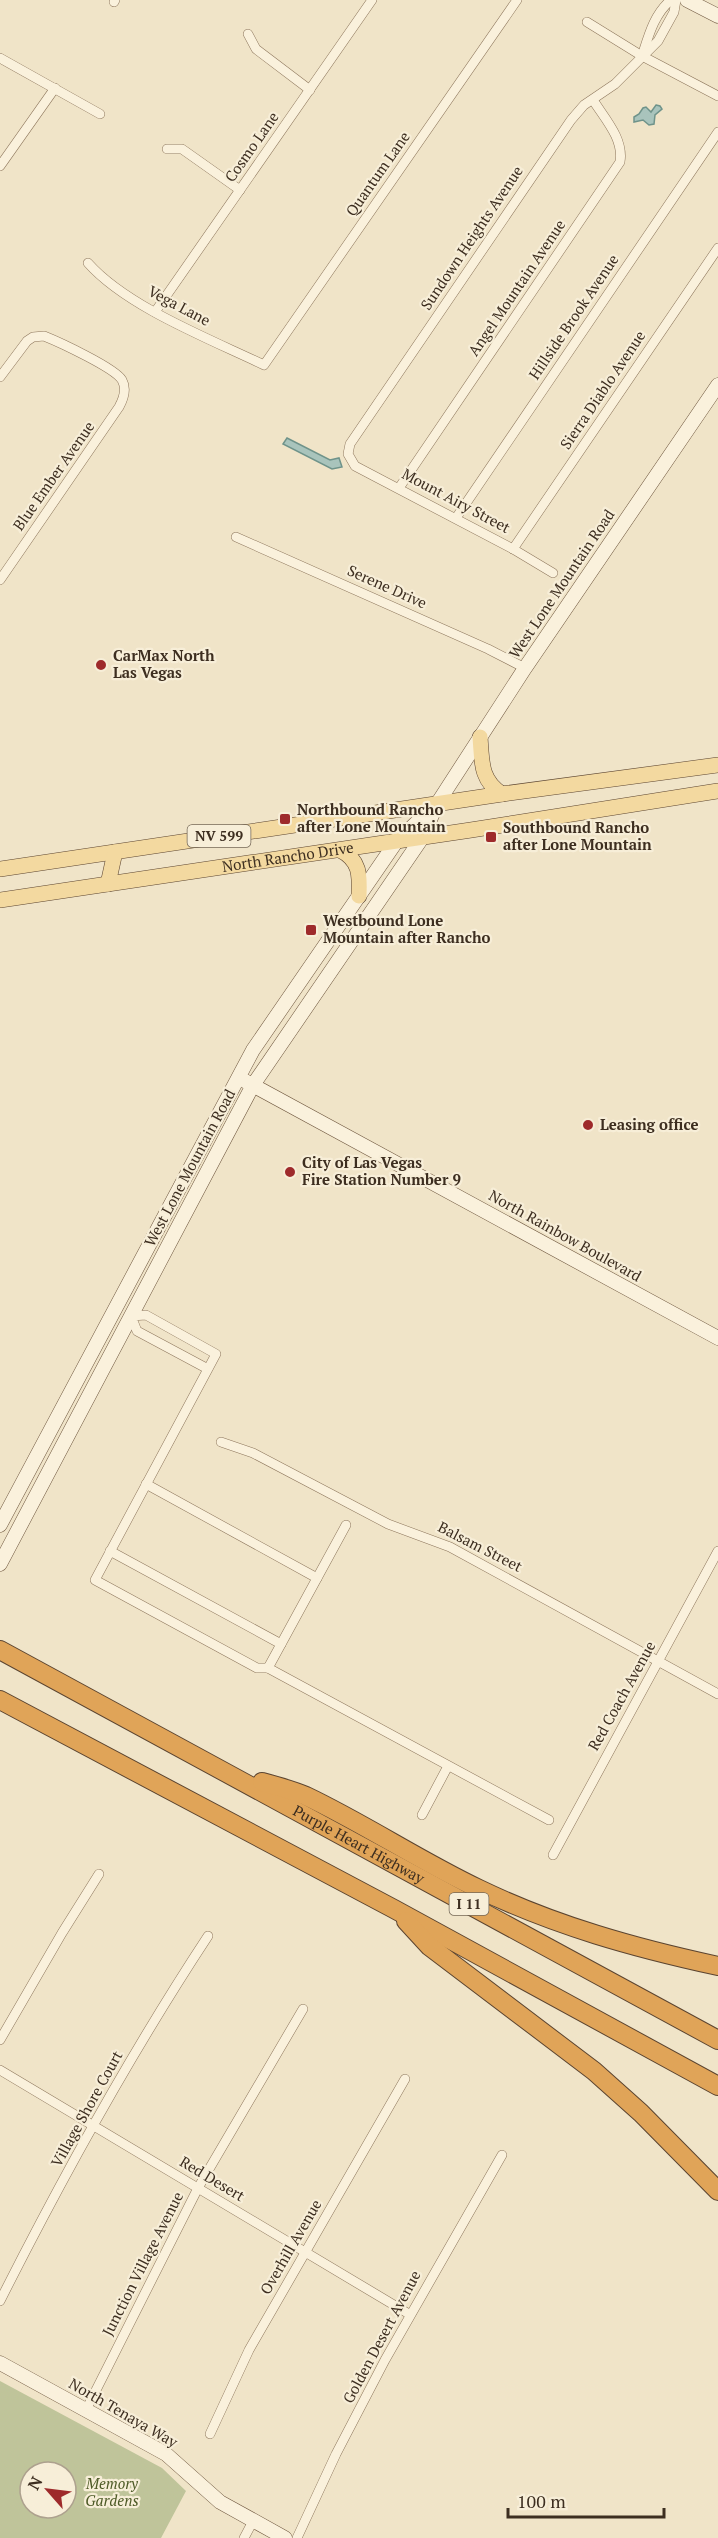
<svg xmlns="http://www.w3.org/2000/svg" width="718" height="2538" font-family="'PT Serif',serif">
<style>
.cemetery{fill:#bfc49a;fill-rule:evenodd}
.water{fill:#a9c4bc;stroke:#6f938a;stroke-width:1.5}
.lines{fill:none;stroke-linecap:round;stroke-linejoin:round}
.street-casing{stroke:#8d765c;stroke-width:10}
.secondary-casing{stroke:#6f573f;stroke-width:15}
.primary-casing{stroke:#5b4430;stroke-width:16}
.highway-casing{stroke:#5b4430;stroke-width:20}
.street{stroke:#faf1dc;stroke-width:9}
.secondary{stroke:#faf1dc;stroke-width:14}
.primary{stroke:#f3d9a0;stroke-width:15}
.highway{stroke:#e0a458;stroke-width:18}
.poi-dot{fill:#9e2a2b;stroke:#f7eed8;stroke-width:2}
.labels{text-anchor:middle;stroke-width:4.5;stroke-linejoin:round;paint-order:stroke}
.shield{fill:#f7eed8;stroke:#756857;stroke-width:1.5}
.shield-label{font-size:14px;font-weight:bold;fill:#3d2e20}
.street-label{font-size:15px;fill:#3d2e20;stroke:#f7eed8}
.poi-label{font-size:15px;font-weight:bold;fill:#3d2e20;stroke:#f7eed8;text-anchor:start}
.park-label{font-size:15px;font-style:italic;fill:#4d5a26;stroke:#f7eed8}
</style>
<rect width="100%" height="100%" fill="#f0e4c8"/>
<path class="cemetery" d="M0,2381L162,2468L186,2491L161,2538H0ZM30,2472H66V2508H30Z"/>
<g class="water">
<path d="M656,105L660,106L662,109L655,115L654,124L649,125L643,120L634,122V117L639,114L643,108L646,107L651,112Z"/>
<path d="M287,438L330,460L339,458L342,467L332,469L283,444Z"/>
</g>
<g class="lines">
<defs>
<g id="street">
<path d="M114,2L115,0"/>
<path d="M587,22L642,56L718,96"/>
<path d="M248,34L256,49L310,90"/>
<path d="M643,53C649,34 655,13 671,0"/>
<path d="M0,58L100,114"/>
<path d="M167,149H182L240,190"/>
<path d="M0,166L55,88"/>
<path d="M88,263C127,307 210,339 264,365L517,0"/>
<path d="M155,312L372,0"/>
<path d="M0,377L27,341L33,337L44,336C59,342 115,368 122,380C127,389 124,398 119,407L0,580"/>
<path d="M399,488L620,162C624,139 605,119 593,100"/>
<path d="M456,518L718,132"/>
<path d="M236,537L488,649L525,668"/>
<path d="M513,549L718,248"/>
<path d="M553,573L513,549L355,466L348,454L350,444L571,120L584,105L615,84L658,41L674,12L676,0"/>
<path d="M208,1369L137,1331L131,1316L146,1315L216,1354L208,1369L95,1580L257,1668H268L549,1820"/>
<path d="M221,1442L253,1453L388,1524L450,1547L718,1694"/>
<path d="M146,1484L317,1578"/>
<path d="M110,1551L281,1644"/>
<path d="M268,1668L346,1525"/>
<path d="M422,1815L448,1766"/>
<path d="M553,1855L718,1551"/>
<path d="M0,2040L62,1933L99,1874"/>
<path d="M0,2070L409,2314"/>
<path d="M0,2301C63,2176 131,2053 208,1936"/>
<path d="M86,2410L198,2188L303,2009"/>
<path d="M210,2434L249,2350L405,2079"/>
<path d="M244,2538L253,2521"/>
<path d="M297,2538L336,2454L385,2360L502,2155"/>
</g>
<g id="secondary">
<path d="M687,0L718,16"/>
<path d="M245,1081L718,1338"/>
<path d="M0,1525L253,1050L396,842L431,809"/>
<path d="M0,1564L253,1085L422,838L437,804L525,668L718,385"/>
<path d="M0,2363L166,2454L220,2502L285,2538"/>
</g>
<g id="primary">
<path d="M480,737C482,761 480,780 502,794"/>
<path d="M340,850C360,860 360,875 359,896"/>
<path d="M0,869L502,794L718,765"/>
<path d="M108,884L115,852"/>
<path id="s1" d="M0,900L471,830L718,791"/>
</g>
<g id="highway">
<path id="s2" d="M0,1650L718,2040"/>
<path d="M0,1700L394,1909L718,2086"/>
<path d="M262,1782C277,1786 292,1790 306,1796C365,1824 420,1861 479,1889C556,1926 635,1948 718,1966"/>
<path d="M406,1921L429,1946L594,2071L641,2113L718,2191"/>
</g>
</defs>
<use href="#street" class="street-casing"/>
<use href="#secondary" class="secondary-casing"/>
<use href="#primary" class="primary-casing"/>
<use href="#highway" class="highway-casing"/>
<use href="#street" class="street"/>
<use href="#secondary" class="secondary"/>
<use href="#primary" class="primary"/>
<use href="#highway" class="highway"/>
</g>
<g class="poi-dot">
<circle cx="101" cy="665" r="6"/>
<rect x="279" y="813" width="12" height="12" rx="3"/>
<rect x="485" y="831" width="12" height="12" rx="3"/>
<rect x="305" y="924" width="12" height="12" rx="3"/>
<circle cx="588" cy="1125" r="6"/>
<circle cx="290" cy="1172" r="6"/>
</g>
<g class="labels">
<g class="shield">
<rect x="187.5" y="825" width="63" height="22" rx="4.5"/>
<rect x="449.5" y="1893" width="39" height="22" rx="4.5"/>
</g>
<g class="shield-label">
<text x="219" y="841">NV 599</text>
<text x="469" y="1909">I 11</text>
</g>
<g class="street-label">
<text transform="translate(252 147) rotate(-55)" y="5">Cosmo Lane</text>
<text transform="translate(378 174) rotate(-55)" y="5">Quantum Lane</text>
<text transform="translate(472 238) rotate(-56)" y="5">Sundown Heights Avenue</text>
<text transform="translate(517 288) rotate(-56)" y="5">Angel Mountain Avenue</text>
<text transform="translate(179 306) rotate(28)" y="5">Vega Lane</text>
<text transform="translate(574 317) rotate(-56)" y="5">Hillside Brook Avenue</text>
<text transform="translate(603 390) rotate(-56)" y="5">Sierra Diablo Avenue</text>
<text transform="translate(54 476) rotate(-55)" y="5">Blue Ember Avenue</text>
<text transform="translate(456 501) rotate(28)" y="5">Mount Airy Street</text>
<text transform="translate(562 584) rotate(-56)" y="5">West Lone Mountain Road</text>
<text transform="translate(387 587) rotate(24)" y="5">Serene Drive</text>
<text dy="5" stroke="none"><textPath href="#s1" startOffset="291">North Rancho Drive</textPath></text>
<text transform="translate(190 1168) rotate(-62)" y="5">West Lone Mountain Road</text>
<text transform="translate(565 1236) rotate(29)" y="5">North Rainbow Boulevard</text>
<text transform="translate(480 1547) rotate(27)" y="5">Balsam Street</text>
<text transform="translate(622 1696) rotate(-61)" y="5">Red Coach Avenue</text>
<text dy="5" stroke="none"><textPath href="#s2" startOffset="408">Purple Heart Highway</textPath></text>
<text transform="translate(87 2109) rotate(-61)" y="5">Village Shore Court</text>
<text transform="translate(212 2179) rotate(31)" y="5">Red Desert</text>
<text transform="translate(291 2247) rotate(-60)" y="5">Overhill Avenue</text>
<text transform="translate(143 2264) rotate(-63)" y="5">Junction Village Avenue</text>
<text transform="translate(382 2337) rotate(-62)" y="5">Golden Desert Avenue</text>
<text transform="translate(123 2413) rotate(30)" y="5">North Tenaya Way</text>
</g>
<g class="poi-label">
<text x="113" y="661">CarMax North<tspan x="113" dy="17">Las Vegas</tspan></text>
<text x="297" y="815">Northbound Rancho<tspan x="297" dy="17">after Lone Mountain</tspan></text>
<text x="503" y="833">Southbound Rancho<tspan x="503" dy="17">after Lone Mountain</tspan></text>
<text x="323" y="926">Westbound Lone<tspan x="323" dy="17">Mountain after Rancho</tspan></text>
<text x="600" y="1130">Leasing office</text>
<text x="302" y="1168">City of Las Vegas<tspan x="302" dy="17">Fire Station Number 9</tspan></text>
</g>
<g class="park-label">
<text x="112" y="2489">Memory<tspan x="112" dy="17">Gardens</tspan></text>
</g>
</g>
<g transform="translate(48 2490) rotate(298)"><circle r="28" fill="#f7eed8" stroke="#ada18e" stroke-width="1.5"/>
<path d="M0-4.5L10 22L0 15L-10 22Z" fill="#9e2a2b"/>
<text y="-9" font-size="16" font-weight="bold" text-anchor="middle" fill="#3d2e20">N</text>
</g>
<path d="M508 2508v9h156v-9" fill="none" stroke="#3d2e20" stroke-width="3"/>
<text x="517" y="2508" font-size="18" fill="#3d2e20" stroke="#f7eed8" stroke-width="4.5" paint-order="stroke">100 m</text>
</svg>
